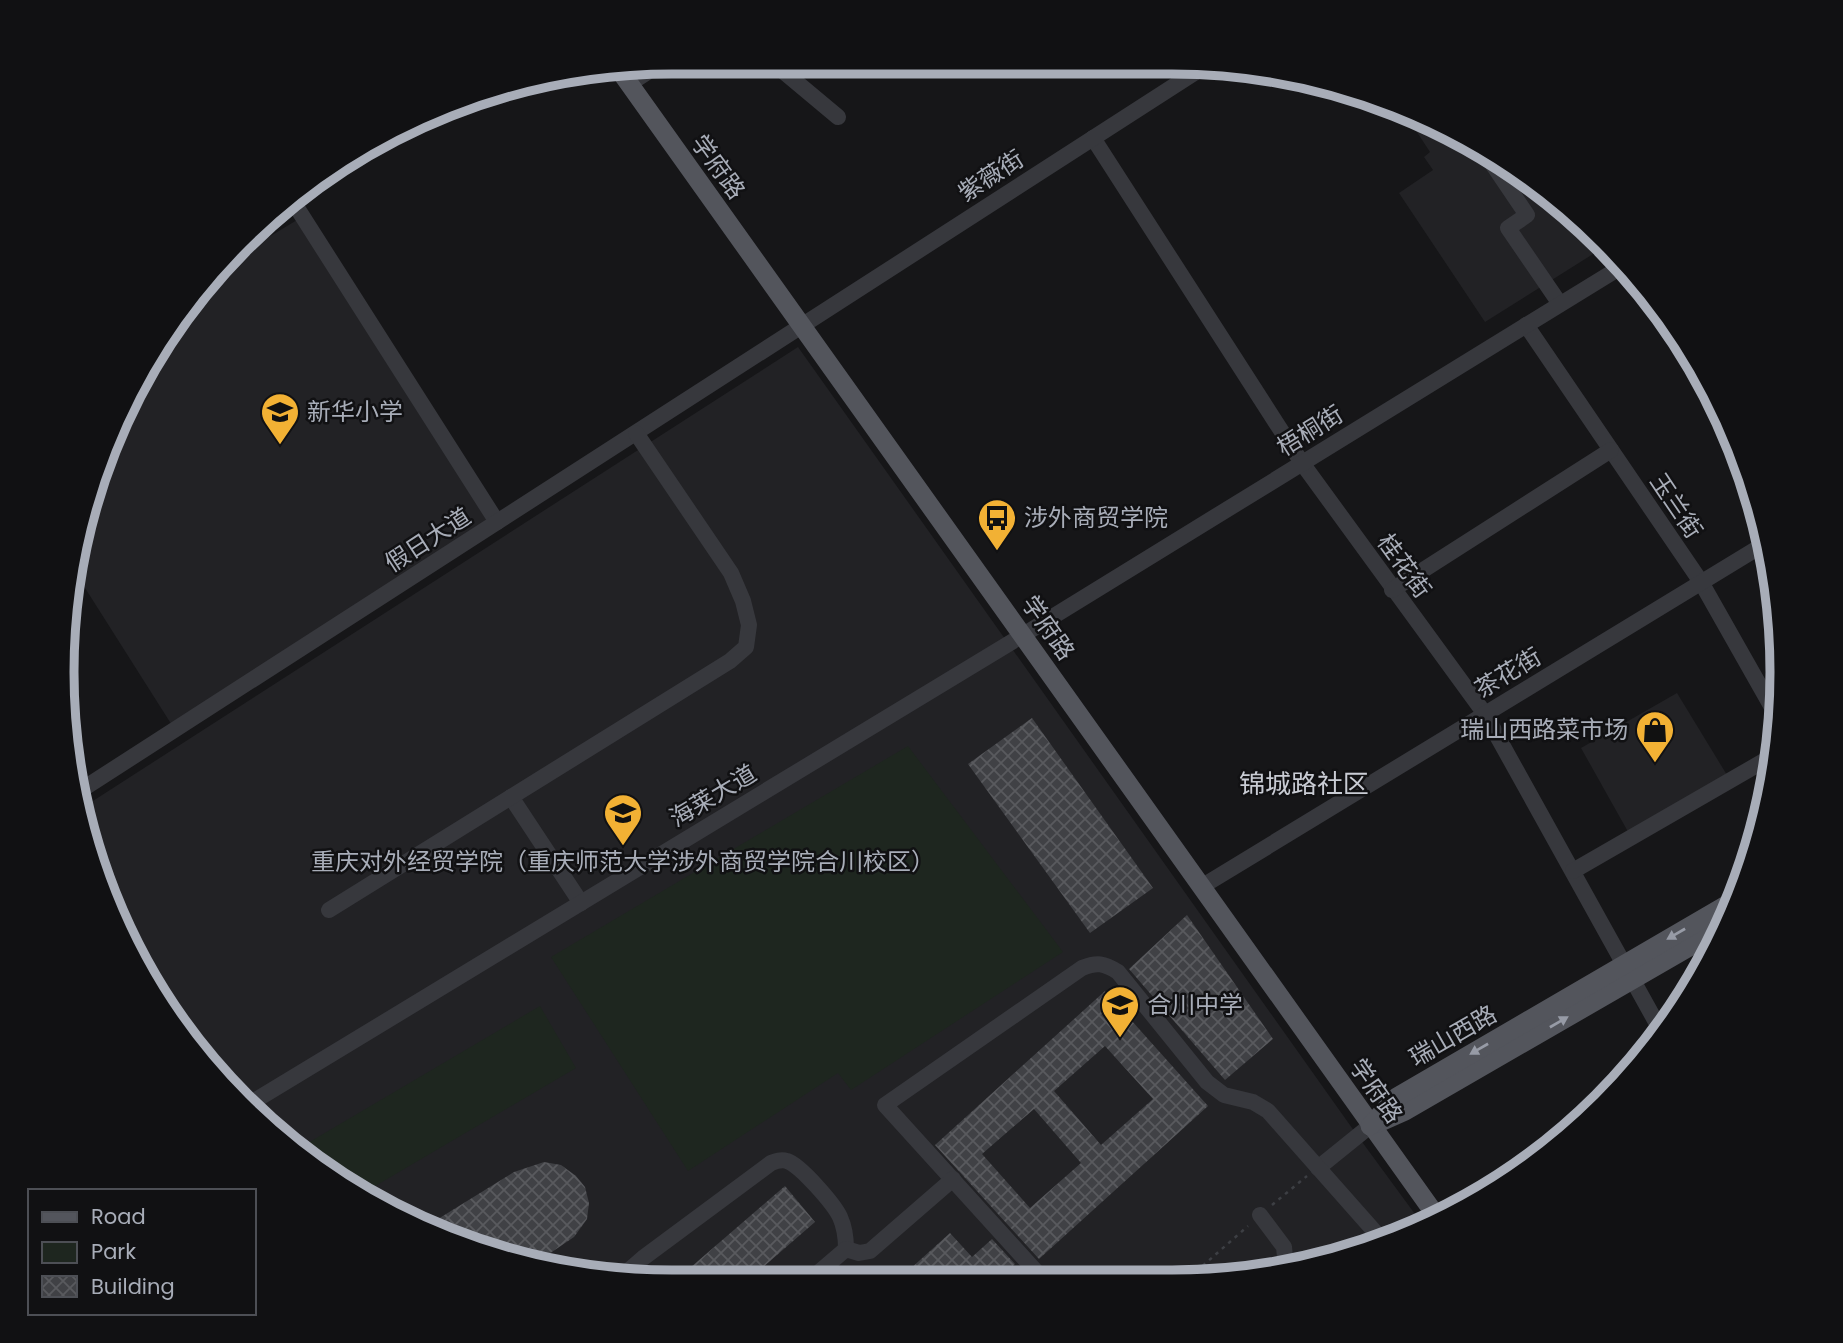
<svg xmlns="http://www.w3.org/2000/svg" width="1843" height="1343" font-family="Poppins,'Noto Sans SC',sans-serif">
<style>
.built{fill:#222225}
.green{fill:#1e261f}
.building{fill:url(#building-cross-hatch);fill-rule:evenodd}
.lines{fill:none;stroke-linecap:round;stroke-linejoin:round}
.path{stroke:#3d3f44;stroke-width:2.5;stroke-dasharray:3.5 5;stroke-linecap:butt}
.minor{stroke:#37383d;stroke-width:16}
.major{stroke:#53555c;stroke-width:19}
.oneway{fill:#979ba6}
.labels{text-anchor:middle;stroke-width:5;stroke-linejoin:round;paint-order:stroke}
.street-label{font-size:24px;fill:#a8adb8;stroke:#111113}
.poi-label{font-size:24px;fill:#a8adb8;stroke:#111113;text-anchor:start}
.neighbourhood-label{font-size:26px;fill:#c9ccd4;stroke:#111113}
.rim{fill:none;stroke:#a8adb8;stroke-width:9}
</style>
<defs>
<pattern id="building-cross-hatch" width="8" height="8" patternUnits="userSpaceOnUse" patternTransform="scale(1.75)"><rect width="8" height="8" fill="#404145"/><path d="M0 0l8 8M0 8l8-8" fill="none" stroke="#595a5e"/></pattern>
</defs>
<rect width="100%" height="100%" fill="#161618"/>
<g class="built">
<path d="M1407,117L1510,164L1601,249L1485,322L1399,193L1433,170L1424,157L1430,152Z"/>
<path d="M302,217L497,522L175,730L73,569L124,402L211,272Z"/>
<path d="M798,347L1357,1135L1423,1225L1405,1235L1252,1276L631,1280L476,1249L367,1200L269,1131L188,1043L108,905L82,808Z"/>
<path d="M1677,693L1730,780L1631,837L1581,748Z"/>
</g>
<g class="green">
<path d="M908,746L1063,952L851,1090L838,1073L688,1171L551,957Z"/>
<path d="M540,1006L576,1068L360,1195L296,1150Z"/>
</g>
<g class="building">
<path d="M1032,718L1153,888L1090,933L968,764Z"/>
<path d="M1187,915L1273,1039L1225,1080L1129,969Z"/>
<path d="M1105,991L1208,1106L1039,1259L935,1145ZM1105,1046L1153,1099L1101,1145L1054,1091ZM1034,1109L1081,1163L1030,1208L982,1154Z"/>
<path d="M544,1162L561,1165L576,1176L585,1187L589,1203L587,1219L574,1237L537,1262L476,1249L425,1227L514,1172Z"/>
<path d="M785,1186L815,1222L748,1280H676Z"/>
<path d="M950,1233L972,1257L992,1239L1015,1264L1000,1278H944L939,1273L933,1278L899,1279Z"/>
</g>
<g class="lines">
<g class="path">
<path d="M1272,1205L1307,1176"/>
<path d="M1190,1277L1248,1226"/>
</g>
<g class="minor">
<path d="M771,61L838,117"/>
<path d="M629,84L663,62"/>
<path d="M1093,138L1302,463L1485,714L1661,1031"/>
<path d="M1485,153L1527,215L1508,228L1560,304"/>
<path d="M292,200L497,522"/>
<path d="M1526,325L1701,582L1778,718"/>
<path d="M1392,590L1611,450"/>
<path d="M78,792L1205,66"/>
<path d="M511,797L581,903"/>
<path d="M1573,871L1776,754"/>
<path d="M1201,887L1766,543"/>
<path d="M329,910L730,661L746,647L749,625L743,601L731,573L636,433"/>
<path d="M246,1106L1023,635L1621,267"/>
<path d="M1318,1168L1370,1126"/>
<path d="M1260,1215L1284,1247L1286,1267"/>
<path d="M620,1278L643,1258L771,1163C776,1161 781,1159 787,1161C800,1165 834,1204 840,1217C845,1228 846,1238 846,1249"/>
<path d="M1042,1278L885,1105L1082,968C1097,962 1104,963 1118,972L1207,1082L1224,1095L1253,1102L1268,1111L1383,1241"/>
<path d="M811,1279L846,1249L859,1253L870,1251L953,1179"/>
</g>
<g class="major">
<path d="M618,68L1437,1217"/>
<path d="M1378,1123L1405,1111L1722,928"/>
<path d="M1370,1126L1397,1097L1735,900"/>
</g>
</g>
<defs><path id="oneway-solid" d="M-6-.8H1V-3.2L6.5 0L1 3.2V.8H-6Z" transform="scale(1.75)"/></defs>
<g class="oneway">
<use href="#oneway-solid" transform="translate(1676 934) rotate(150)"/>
<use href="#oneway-solid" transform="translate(1559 1022) rotate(-30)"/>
<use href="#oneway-solid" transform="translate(1479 1049) rotate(150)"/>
</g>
<defs>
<symbol id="school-pin" viewBox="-11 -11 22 30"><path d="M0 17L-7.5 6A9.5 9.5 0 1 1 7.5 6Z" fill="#f2b134" stroke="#111113"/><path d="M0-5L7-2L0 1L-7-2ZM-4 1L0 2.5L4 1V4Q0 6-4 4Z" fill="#111"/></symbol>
<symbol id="bus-pin" viewBox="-11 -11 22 30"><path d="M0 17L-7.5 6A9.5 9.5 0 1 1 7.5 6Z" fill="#f2b134" stroke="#111113"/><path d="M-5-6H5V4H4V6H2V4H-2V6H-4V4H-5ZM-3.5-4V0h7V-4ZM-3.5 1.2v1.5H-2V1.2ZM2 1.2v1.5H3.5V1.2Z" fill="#111"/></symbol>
<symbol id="shop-pin" viewBox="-11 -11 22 30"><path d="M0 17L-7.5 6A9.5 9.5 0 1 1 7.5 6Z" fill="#f2b134" stroke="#111113"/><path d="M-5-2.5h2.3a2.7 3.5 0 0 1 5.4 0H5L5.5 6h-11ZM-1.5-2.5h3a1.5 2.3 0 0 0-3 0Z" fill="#111"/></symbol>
<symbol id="university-pin" viewBox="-11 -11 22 30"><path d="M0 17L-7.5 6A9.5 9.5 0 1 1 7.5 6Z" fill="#f2b134" stroke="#111113"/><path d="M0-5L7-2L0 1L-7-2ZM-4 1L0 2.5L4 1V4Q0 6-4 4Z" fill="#111"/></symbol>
</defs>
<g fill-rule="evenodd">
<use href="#school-pin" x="258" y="390" width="44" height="60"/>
<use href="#bus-pin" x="975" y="496" width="44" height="60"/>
<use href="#shop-pin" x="1633" y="708" width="44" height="60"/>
<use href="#university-pin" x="601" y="791" width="44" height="60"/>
<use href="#school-pin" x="1098" y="983" width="44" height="60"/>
</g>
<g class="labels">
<g class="street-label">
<text transform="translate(718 167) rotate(54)" y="8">学府路</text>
<text transform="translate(991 176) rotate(-33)" y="8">紫薇街</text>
<text transform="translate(1310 431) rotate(-32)" y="8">梧桐街</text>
<text transform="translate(1676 506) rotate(56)" y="8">玉兰街</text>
<text transform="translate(428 540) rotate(-33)" y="8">假日大道</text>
<text transform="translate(1404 566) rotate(54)" y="8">桂花街</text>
<text transform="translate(1048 628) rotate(55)" y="8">学府路</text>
<text transform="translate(1508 673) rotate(-31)" y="8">茶花街</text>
<text transform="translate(713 796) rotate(-31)" y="8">海莱大道</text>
<text transform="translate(1453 1036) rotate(-30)" y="8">瑞山西路</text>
<text transform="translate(1376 1091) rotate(55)" y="8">学府路</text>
</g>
<g class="poi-label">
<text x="307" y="420">新华小学</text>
<text x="1024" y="526">涉外商贸学院</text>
<text x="1628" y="738" text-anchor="end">瑞山西路菜市场</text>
<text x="623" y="870" text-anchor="middle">重庆对外经贸学院（重庆师范大学涉外商贸学院合川校区）</text>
<text x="1147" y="1013">合川中学</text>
</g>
<g class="neighbourhood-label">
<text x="1304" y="793">锦城路社区</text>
</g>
</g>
<path d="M0 0H1843V1343H0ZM672 74H1172A598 598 0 0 1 1770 672V672A598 598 0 0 1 1172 1270H672A598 598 0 0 1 74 672V672A598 598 0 0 1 672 74Z" fill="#111113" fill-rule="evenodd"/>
<path class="rim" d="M672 74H1172A598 598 0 0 1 1770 672V672A598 598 0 0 1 1172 1270H672A598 598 0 0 1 74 672V672A598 598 0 0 1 672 74Z"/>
<rect x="28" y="1189" width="228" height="126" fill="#111113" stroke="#4d4f55" stroke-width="2"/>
<rect x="42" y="1212" width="35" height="10" fill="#53555c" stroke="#4d4f55" stroke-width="2"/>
<text x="91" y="1224" font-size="21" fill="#a8adb8">Road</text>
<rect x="42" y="1242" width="35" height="21" fill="#1e261f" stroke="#4d4f55" stroke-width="2"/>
<text x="91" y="1259" font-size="21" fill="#a8adb8">Park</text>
<rect x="42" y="1276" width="35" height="21" fill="url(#building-cross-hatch)" stroke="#4d4f55" stroke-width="2"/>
<text x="91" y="1294" font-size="21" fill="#a8adb8">Building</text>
</svg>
